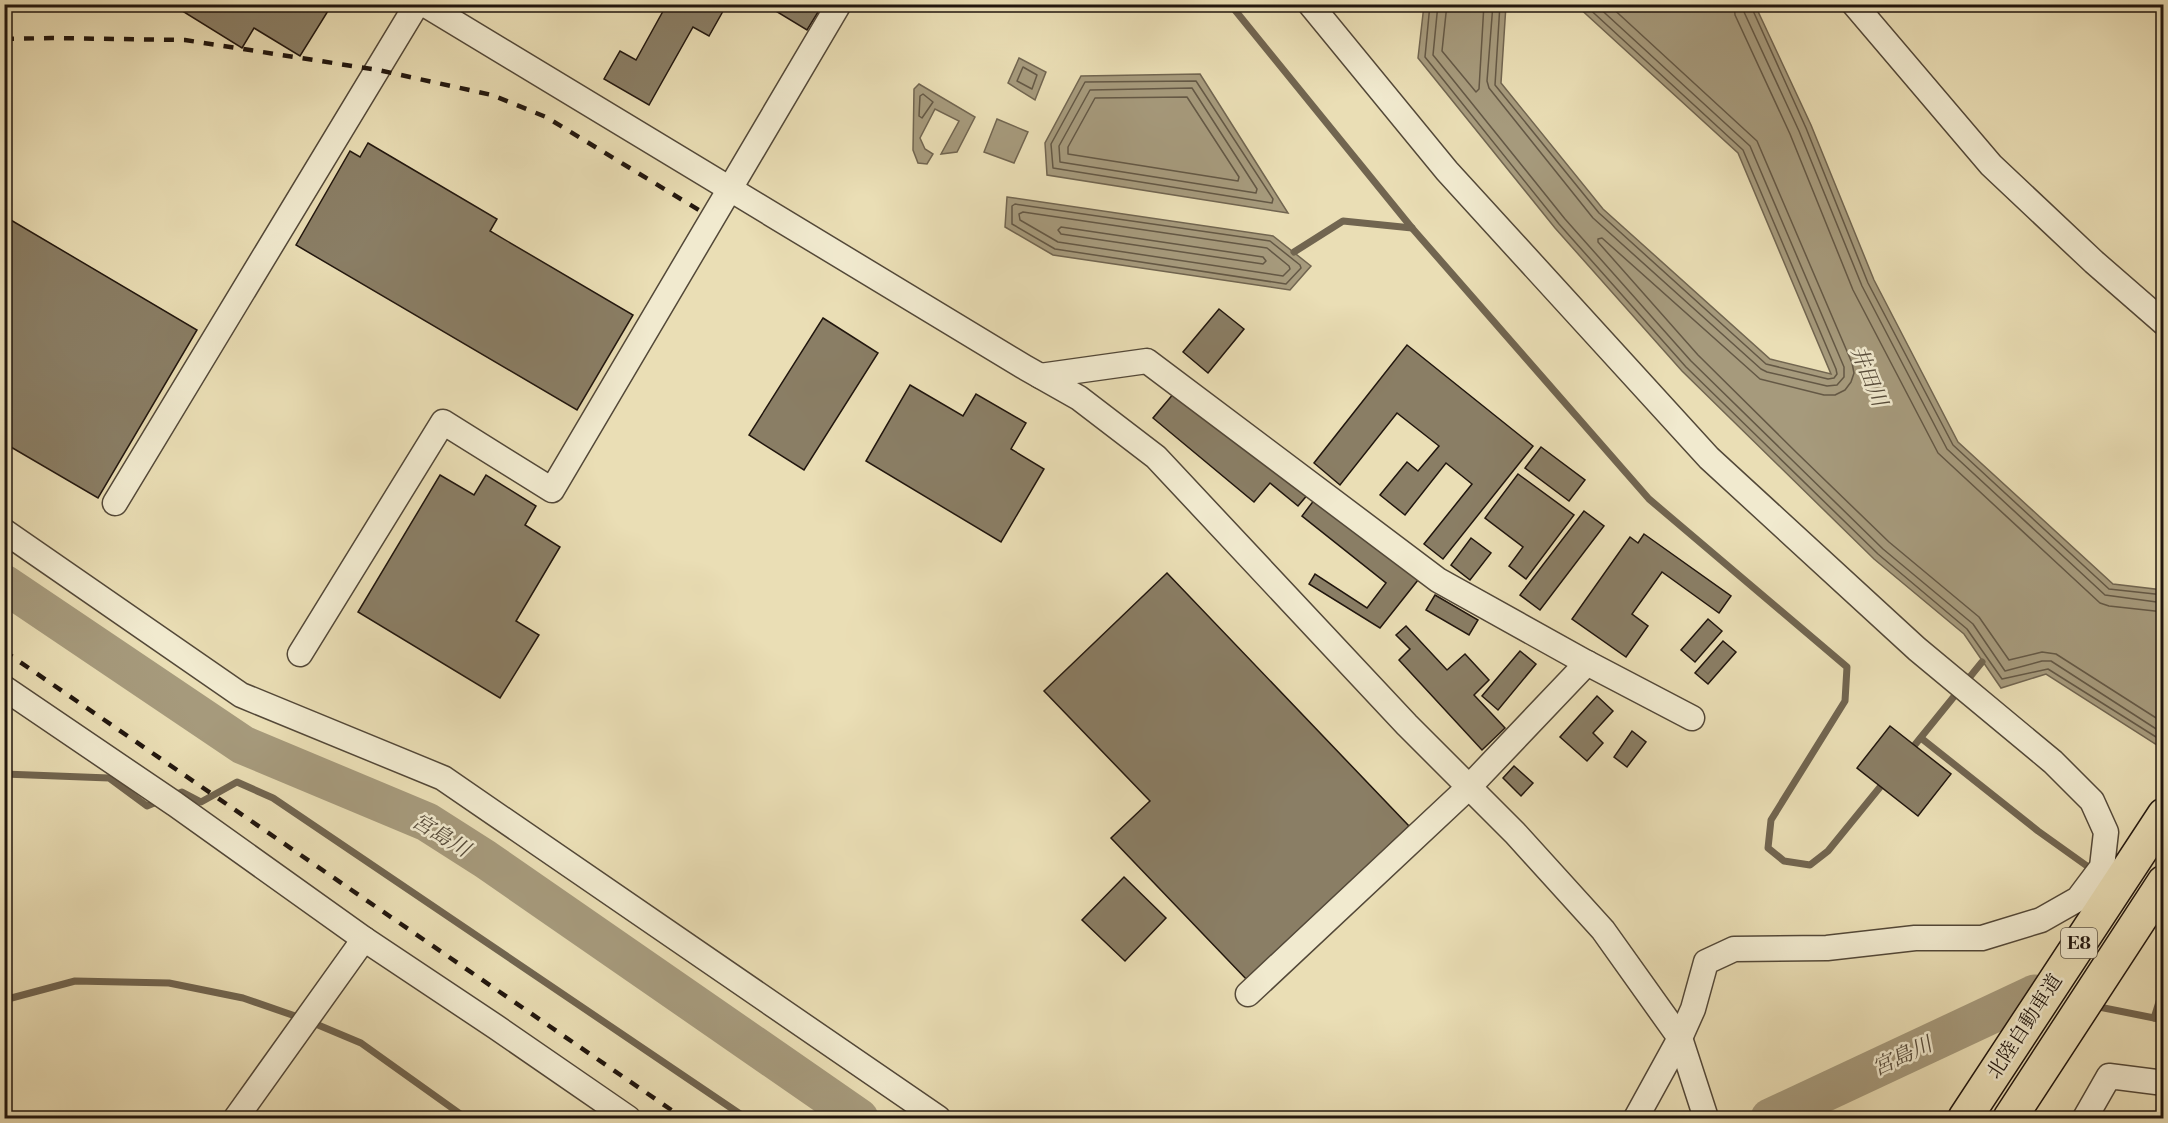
<svg xmlns="http://www.w3.org/2000/svg" width="2168" height="1123" font-family="'Libre Bodoni','Noto Serif JP',serif">
<style>
.water{fill:#a69a7c;stroke:#716550;stroke-width:1.5}
.lines{fill:none;stroke-linecap:round;stroke-linejoin:round}
.shore{stroke:#645845;stroke-width:1.5}
.stream{stroke:#716550;stroke-width:7}
.river{stroke:#a69a7c;stroke-width:39}
.building{fill:#8a7e65;stroke:#21160e;stroke-width:1.5}
.minor-casing{stroke:#534838;stroke-width:27}
.highway-casing{stroke:#21160e;stroke-width:36}
.minor{stroke:#f1eacf;stroke-width:24}
.highway{stroke:#eadeb5;stroke-width:33}
.rail{stroke:#21160e;stroke-width:4.5;stroke-dasharray:10 10;stroke-linecap:butt}
.labels{text-anchor:middle;stroke-width:5;stroke-linejoin:round;paint-order:stroke}
.shield{fill:#f1eacf;stroke:#5f5648;stroke-width:1.5}
.shield-label{font-size:18px;font-weight:bold;fill:#21160e}
.street-label{font-size:20px;fill:#21160e;stroke:#f1eacf}
.water-label{font-size:21px;font-style:italic;fill:#564b3a;stroke:#f1eacf}
</style>
<rect width="100%" height="100%" fill="#eadeb5"/>
<filter id="stains"><feTurbulence type="fractalNoise" baseFrequency=".00333" numOctaves="4"/><feColorMatrix values="0 0 0 0 .2 0 0 0 0 .09 0 0 0 0 .02 0 0 0 .5 -.17"/></filter>
<radialGradient id="worn" r=".72"><stop offset=".6" stop-color="#630" stop-opacity="0"/><stop offset="1" stop-color="#630" stop-opacity=".3"/></radialGradient>
<g class="water">
<path d="M1424,5H1506L1501,83L1603,209L1770,359L1831,374L1738,153L1576,5H1755L1811,125L1874,280L1958,442L2113,584L2163,590V749L2046,674L2001,688L1964,634L1874,559L1682,371L1555,228L1418,58Z"/>
<path d="M1019,58L1046,72L1035,100L1008,83Z"/>
<path d="M1200,74L1288,213L1047,175L1045,143L1081,76Z"/>
<path d="M919,84L975,117L957,152L941,154L959,121L935,109L920,138L925,149L933,154L927,164L918,163L913,150L914,89Z"/>
<path d="M997,119L1028,132L1014,163L984,152Z"/>
<path d="M1007,197L1273,236L1311,266L1290,290L1053,255L1005,227Z"/>
</g>
<g class="lines">
<g class="shore">
<path d="M1430,4L1425,57L1559,224L1686,367L1878,554L1967,629L2002,679L2048,669L2164,742"/>
<path d="M1438,4L1433,55L1565,219L1691,361L1883,549L1973,624L2005,671L2042,661H2051L2164,734"/>
<path d="M1447,4L1442,51L1476,92L1479,89L1484,4"/>
<path d="M1493,4L1487,81L1489,88L1593,218L1761,369L1767,372L1827,386L1837,385L1844,377V367L1750,146L1595,4"/>
<path d="M1500,4L1495,85L1599,213L1766,364L1828,379L1834,378L1837,374L1836,369L1743,150L1584,4"/>
<path d="M1608,4L1757,141L1852,363L1854,373L1851,382L1845,390L1835,395H1824L1760,379L1602,238L1598,239V242L1698,355L1798,454L1889,542L1979,617L2009,660L2042,652L2056,654L2164,723"/>
<path d="M1734,4L1735,15L1790,134L1853,290L1938,453L2100,603L2109,606L2164,612"/>
<path d="M1743,4L1744,12L1799,131L1862,286L1947,449L2105,595L2164,603"/>
<path d="M1750,4L1806,128L1868,283L1953,445L2109,589L2164,595"/>
<path d="M1023,67L1037,75L1032,89L1017,81Z"/>
<path d="M1196,81L1273,199L1272,203L1053,168L1051,144L1085,82Z"/>
<path d="M1192,88L1257,189L1256,193L1060,162L1059,146L1090,90Z"/>
<path d="M923,94L933,102L922,118L919,116L920,96Z"/>
<path d="M1187,97L1239,177L1238,181L1068,154V147L1095,98Z"/>
<path d="M1015,204L1270,241L1300,265L1301,268L1286,284L1055,249L1012,224V206Z"/>
<path d="M1023,212L1267,248L1289,266L1290,269L1283,276L1058,242L1020,220L1019,214Z"/>
<path d="M1061,227L1263,257L1266,261L1263,264L1061,234L1058,230Z"/>
</g>
<g class="stream">
<path d="M1230,4L1412,228L1649,499L1847,667L1845,701L1771,820L1768,848L1784,861L1810,865L1828,851L1885,781"/>
<path d="M1294,252L1343,221L1412,228"/>
<path d="M1921,738L2038,831L2094,871"/>
<path d="M1909,752L1982,662"/>
<path d="M4,774L109,778L147,806L159,801"/>
<path d="M172,796L182,792L201,802L237,782L273,798L746,1118"/>
<path d="M4,1000L75,981L169,983L243,998L301,1018"/>
<path d="M2094,1006L2164,1020"/>
<path d="M2154,1018L2164,986"/>
<path d="M311,1022L361,1043L466,1118"/>
</g>
<g class="river">
<path d="M4,584L243,745L427,822L485,859L859,1118"/>
<path d="M1770,1118L2035,994"/>
</g>
</g>
<g class="building">
<path d="M171,4H318L328,11L300,56L254,28L242,48Z"/>
<path d="M667,4H727L709,36L693,27L649,105L604,79L620,51L636,60Z"/>
<path d="M777,4H823L807,30L774,10Z"/>
<path d="M368,143L497,219L490,231L633,315L577,410L296,245L350,151L360,157Z"/>
<path d="M4,216L197,330L98,498L4,443Z"/>
<path d="M1219,309L1244,329L1208,373L1183,352Z"/>
<path d="M823,318L878,353L804,470L749,435Z"/>
<path d="M1407,345L1533,446L1443,559L1424,544L1472,484L1446,463L1405,515L1380,495L1407,462L1418,471L1439,446L1397,413L1340,485L1314,463Z"/>
<path d="M910,385L963,416L976,394L1026,423L1011,449L1044,469L1001,542L866,461Z"/>
<path d="M1180,386L1309,493L1298,506L1270,483L1254,502L1153,418Z"/>
<path d="M1541,447L1585,480L1569,501L1525,468Z"/>
<path d="M1518,474L1574,515L1526,579L1509,566L1523,547L1485,518Z"/>
<path d="M440,475L474,495L486,475L536,506L525,525L560,547L516,621L539,635L500,698L358,612Z"/>
<path d="M1318,495L1418,580L1380,628L1309,584L1315,574L1367,608L1386,583L1302,516Z"/>
<path d="M1584,511L1604,526L1540,610L1520,595Z"/>
<path d="M1644,534L1731,596L1719,613L1662,572L1632,614L1648,626L1626,657L1572,619L1630,537L1638,543Z"/>
<path d="M1471,538L1491,553L1470,580L1451,565Z"/>
<path d="M1167,573L1409,826L1248,981L1111,838L1150,801L1044,691Z"/>
<path d="M1435,595L1478,620L1469,635L1426,610Z"/>
<path d="M1708,619L1722,631L1695,662L1681,650Z"/>
<path d="M1406,626L1447,670L1465,654L1489,680L1474,695L1505,728L1482,750L1399,660L1410,649L1396,635Z"/>
<path d="M1723,641L1736,652L1708,684L1695,673Z"/>
<path d="M1520,651L1536,664L1498,710L1482,696Z"/>
<path d="M1597,696L1613,711L1593,733L1603,743L1587,761L1560,737Z"/>
<path d="M1890,726L1951,774L1918,816L1857,768Z"/>
<path d="M1632,731L1646,742L1627,767L1614,757Z"/>
<path d="M1514,766L1533,783L1521,796L1503,778Z"/>
<path d="M1124,877L1166,918L1125,961L1082,920Z"/>
</g>
<g class="lines">
<defs>
<g id="minor">
<path d="M424,4L1026,368L1079,398L1156,457L1407,725L1515,833L1603,930L1680,1038L1706,1118"/>
<path d="M1310,4L1447,171L1709,458L1917,649L2053,762L2092,801L2106,832L2102,867L2078,899L2041,920L1982,938H1915L1827,948L1734,949L1706,962L1693,1009L1680,1038L1636,1118"/>
<path d="M1854,4L1991,165L2094,262L2164,323"/>
<path d="M1040,376L1147,361L1438,580L1587,663L1692,718"/>
<path d="M115,503L417,4"/>
<path d="M4,531L241,695L443,778L938,1118"/>
<path d="M300,654L443,422L552,490L839,4"/>
<path d="M4,688L175,804L364,939L496,1027L628,1118"/>
<path d="M1248,994L1469,787L1587,663"/>
<path d="M236,1118L364,939"/>
<path d="M2085,1118L2109,1076L2164,1083"/>
</g>
<g id="highway">
<path d="M1965,1118L2164,815"/>
<path d="M2010,1118L2164,882"/>
</g>
</defs>
<use href="#minor" class="minor-casing"/>
<use href="#highway" class="highway-casing"/>
<use href="#minor" class="minor"/>
<use href="#highway" class="highway"/>
<g class="rail">
<path d="M4,39L52,38L185,40L378,70L492,95L546,117L707,215"/>
<path d="M4,651L683,1118"/>
</g>
</g>
<g class="labels">
<rect class="shield" x="2061" y="928" width="36" height="30" rx="4.5"/>
<g class="shield-label">
<text x="2079" y="949">E8</text>
</g>
<g class="street-label">
<text transform="translate(2024 1026) rotate(-57)" y="7">北陸自動車道</text>
</g>
<g class="water-label">
<text transform="translate(1869 376) rotate(68)" y="7">井田川</text>
<text transform="translate(441 835) rotate(31)" y="7">宮島川</text>
<text transform="translate(1902 1056) rotate(-25)" y="7">宮島川</text>
</g>
</g>
<rect width="2168" height="1123" fill="none" stroke="#eadeb5" stroke-width="24"/>
<rect x="6" y="6" width="2156" height="1111" fill="none" stroke="#21160e" stroke-width="3"/>
<rect x="12" y="12" width="2144" height="1099" fill="none" stroke="#21160e" stroke-width="1.5"/>
<rect width="100%" height="100%" filter="url(#stains)"/>
<rect width="100%" height="100%" fill="url(#worn)"/>
</svg>
